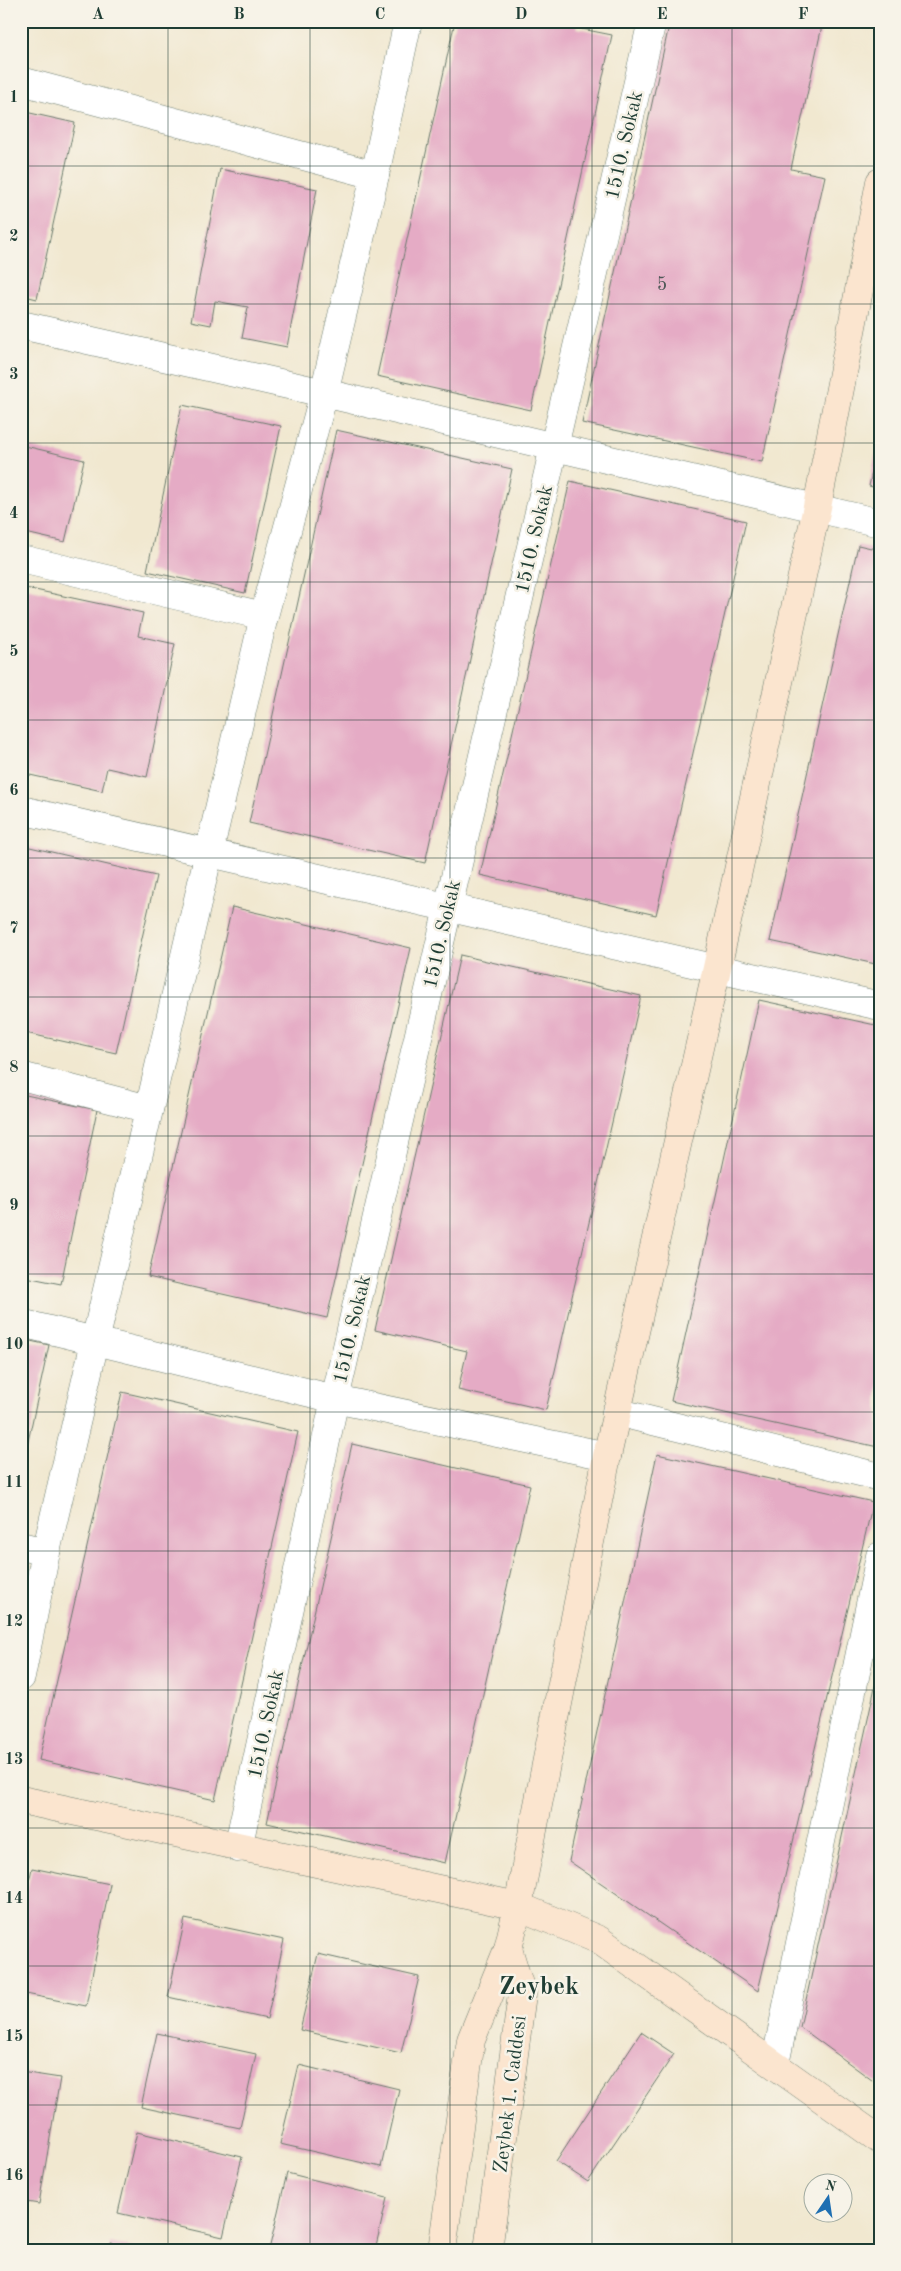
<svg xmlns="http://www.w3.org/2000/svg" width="901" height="2271" font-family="'Old Standard TT',serif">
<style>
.building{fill:#e5abc5}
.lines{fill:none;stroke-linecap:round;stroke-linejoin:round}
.street-casing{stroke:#68796b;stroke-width:29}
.secondary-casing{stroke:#68796b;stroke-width:29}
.street{stroke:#fff;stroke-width:28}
.secondary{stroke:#fbe5cf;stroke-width:28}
.grid{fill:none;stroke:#1f3d34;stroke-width:1;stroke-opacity:0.55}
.labels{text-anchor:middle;stroke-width:5;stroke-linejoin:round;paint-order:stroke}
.number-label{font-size:18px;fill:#505858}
.street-label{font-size:20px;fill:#1f3d34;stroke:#f7f3e8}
.district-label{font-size:25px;font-weight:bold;fill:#1f3d34;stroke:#f7f3e8}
.neatline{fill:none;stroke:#1f3d34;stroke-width:2}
.grid-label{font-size:16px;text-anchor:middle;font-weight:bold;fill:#1f3d34}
</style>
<rect width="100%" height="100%" fill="#f7f3e8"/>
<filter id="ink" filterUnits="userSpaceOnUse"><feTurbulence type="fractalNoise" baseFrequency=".02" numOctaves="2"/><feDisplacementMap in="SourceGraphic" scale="10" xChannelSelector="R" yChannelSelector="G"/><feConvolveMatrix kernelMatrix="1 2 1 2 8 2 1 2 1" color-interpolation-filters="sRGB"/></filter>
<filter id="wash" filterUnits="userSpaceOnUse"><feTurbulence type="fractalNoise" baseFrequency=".0096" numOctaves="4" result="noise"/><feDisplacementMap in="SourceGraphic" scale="20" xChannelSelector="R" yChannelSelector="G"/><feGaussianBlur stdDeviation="1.12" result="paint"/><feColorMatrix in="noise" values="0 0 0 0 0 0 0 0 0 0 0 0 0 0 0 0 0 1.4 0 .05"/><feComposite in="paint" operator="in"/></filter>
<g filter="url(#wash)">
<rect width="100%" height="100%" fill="#f1e8d0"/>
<g id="blocks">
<g class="building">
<path d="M455,21H579L577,28L612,35L531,410L377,376Z"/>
<path d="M670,21H823L791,169L825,176L762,462L582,423Z"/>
<path d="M21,111L75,123L37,299L21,295Z"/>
<path d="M220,169L317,189L287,347L242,338L248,307L215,301L211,325L191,321Z"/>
<path d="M182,405L281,426L245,593L147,571Z"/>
<path d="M336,430L512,469L425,863L249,823Z"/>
<path d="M879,440H880V489L869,486Z"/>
<path d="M21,445L84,460L65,542L21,532Z"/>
<path d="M570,481L746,521L656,915L480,875Z"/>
<path d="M858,545L880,550V965L770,941Z"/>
<path d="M21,587L143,613L138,636L175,644L147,777L107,768L102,791L21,773Z"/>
<path d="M21,845L156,876L116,1053L21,1032Z"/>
<path d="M232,907L411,948L327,1318L148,1277Z"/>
<path d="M460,955L641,996L546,1410L458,1390L467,1351L375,1330Z"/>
<path d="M759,1000L880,1026L878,1447L671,1401Z"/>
<path d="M21,1094L97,1110L61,1284L21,1276Z"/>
<path d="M21,1339L49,1345L22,1469H21Z"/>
<path d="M122,1392L298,1432L215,1800L39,1760Z"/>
<path d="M352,1444L530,1485L445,1863L267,1823Z"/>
<path d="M657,1454L873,1502L758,1991L569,1861Z"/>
<path d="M879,1669H880V2086L800,2027Z"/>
<path d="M32,1868L110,1884L86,2006L21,1993V1919Z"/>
<path d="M185,1919L284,1940L267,2019L168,1997Z"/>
<path d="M318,1954L419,1977L401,2053L300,2030Z"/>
<path d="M641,2032L674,2054L588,2182L556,2161Z"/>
<path d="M157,2033L256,2054L240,2128L141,2107Z"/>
<path d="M299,2065L399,2089L381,2167L280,2144Z"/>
<path d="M21,2072L60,2078L39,2204L21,2201Z"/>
<path d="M137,2132L242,2157L223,2237L118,2213Z"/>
<path d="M287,2173L387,2198L375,2250H269Z"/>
<path d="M111,2243L138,2249V2250H110Z"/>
</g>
</g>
</g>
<g filter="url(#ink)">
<use href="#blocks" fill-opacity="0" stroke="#68796b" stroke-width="1"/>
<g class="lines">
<defs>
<g id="street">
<path d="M21,81L375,175"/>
<path d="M21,325L324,393L880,523"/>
<path d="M21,559L264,616"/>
<path d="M21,810L880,1006"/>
<path d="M21,1076L149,1109"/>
<path d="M21,1323L335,1399L607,1456"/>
<path d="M616,1412L880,1477"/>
<path d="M21,1546L46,1552"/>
<path d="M21,1677L46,1552L264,616L324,393L375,175L408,21"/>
<path d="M238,1848L335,1399L652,21"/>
<path d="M775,2064L880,1556"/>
</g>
<g id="secondary">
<path d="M21,1800L518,1906L599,1940L880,2140"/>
<path d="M442,2250L471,2040L508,1949L518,1906L607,1456L717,968L817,507L880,182"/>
<path d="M488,2250L522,1994L508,1949"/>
</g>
</defs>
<use href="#street" class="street-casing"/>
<use href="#secondary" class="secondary-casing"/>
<use href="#street" class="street"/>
<use href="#secondary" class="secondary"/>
</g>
</g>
<path class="grid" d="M168,21V2250M310,21V2250M450,21V2250M592,21V2250M732,21V2250M21,166H880M21,304H880M21,443H880M21,582H880M21,720H880M21,858H880M21,997H880M21,1136H880M21,1274H880M21,1412H880M21,1551H880M21,1690H880M21,1828H880M21,1966H880M21,2105H880"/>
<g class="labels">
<g class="number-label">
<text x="662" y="290">5</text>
</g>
<g class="street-label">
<text transform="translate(623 145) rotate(-77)" y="7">1510. Sokak</text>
<text transform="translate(533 539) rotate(-77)" y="7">1510. Sokak</text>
<text transform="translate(441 934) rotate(-77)" y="7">1510. Sokak</text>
<text transform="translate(351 1329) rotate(-77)" y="7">1510. Sokak</text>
<text transform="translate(265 1724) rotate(-78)" y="7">1510. Sokak</text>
<text transform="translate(509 2094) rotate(-83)" y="7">Zeybek 1. Caddesi</text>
</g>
<g class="district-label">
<text x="539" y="1994">Zeybek</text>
</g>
</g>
<rect width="901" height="2271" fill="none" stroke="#f7f3e8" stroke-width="55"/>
<g transform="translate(828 2198) rotate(13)"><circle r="24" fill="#f7f3e8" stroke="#a1aaa0"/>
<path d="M0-4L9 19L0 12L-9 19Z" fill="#1f6fb2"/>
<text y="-8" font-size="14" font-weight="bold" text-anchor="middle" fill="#1f3d34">N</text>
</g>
<rect x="28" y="28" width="846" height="2216" class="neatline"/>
<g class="grid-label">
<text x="98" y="19">A</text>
<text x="239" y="19">B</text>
<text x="380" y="19">C</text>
<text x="521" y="19">D</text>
<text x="662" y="19">E</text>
<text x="803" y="19">F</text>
<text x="14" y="102">1</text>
<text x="14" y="241">2</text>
<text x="14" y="379">3</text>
<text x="14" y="518">4</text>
<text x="14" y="656">5</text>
<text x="14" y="795">6</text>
<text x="14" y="933">7</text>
<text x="14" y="1072">8</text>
<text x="14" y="1210">9</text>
<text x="14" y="1349">10</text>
<text x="14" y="1487">11</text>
<text x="14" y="1626">12</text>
<text x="14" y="1764">13</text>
<text x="14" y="1903">14</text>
<text x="14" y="2041">15</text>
<text x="14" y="2180">16</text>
</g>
</svg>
